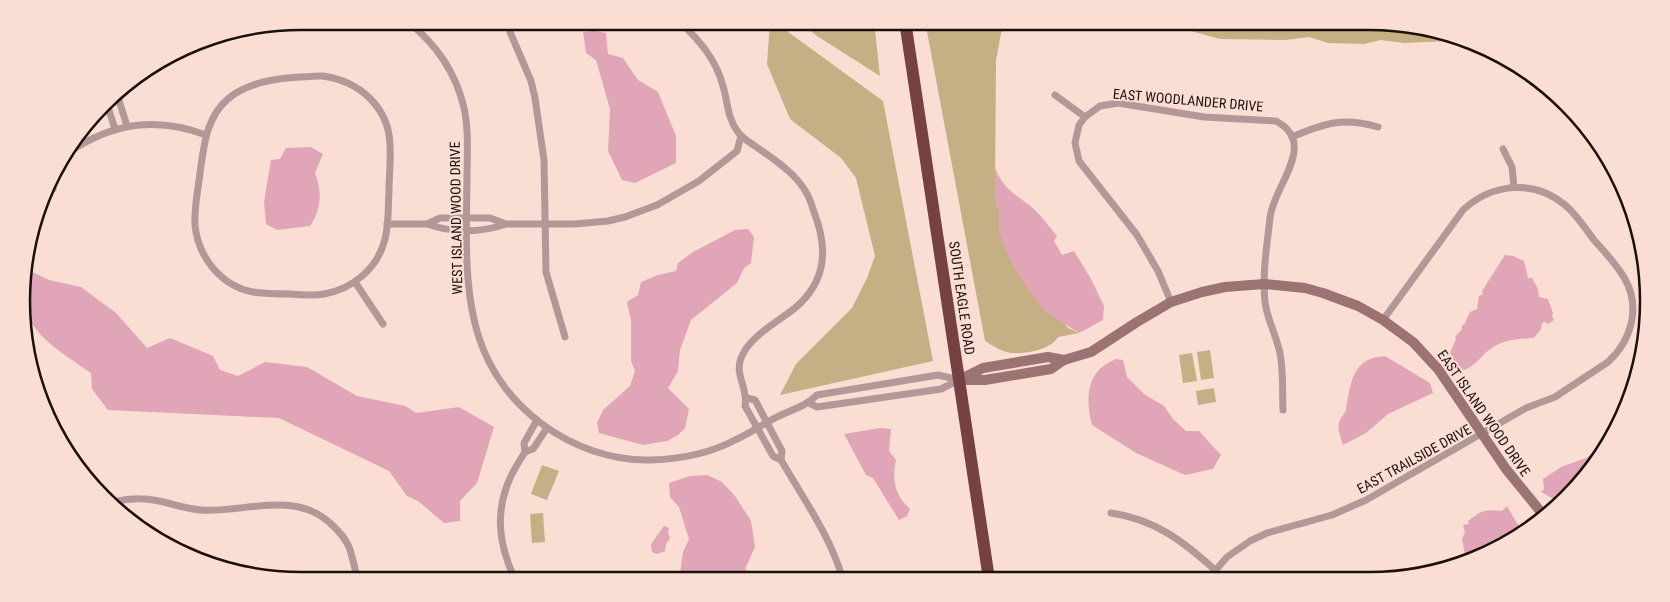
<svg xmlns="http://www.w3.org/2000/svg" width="1670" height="602" font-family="'Roboto Condensed',sans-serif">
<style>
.green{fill:#c6af84}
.water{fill:#e0a6b7}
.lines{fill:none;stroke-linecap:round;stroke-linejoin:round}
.street{stroke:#b39897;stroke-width:7}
.secondary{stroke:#9a7372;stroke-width:10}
.highway{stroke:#754141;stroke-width:12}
.labels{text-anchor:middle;stroke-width:4;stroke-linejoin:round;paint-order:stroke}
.street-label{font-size:14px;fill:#1b100c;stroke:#faded4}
.rim{fill:none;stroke:#1b100c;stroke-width:2.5}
</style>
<rect width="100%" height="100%" fill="#faded4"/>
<g class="green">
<path d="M770,21H773L883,101L933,361L780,395L796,364L852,308L867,278L875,256L856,178L841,158L790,119L767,64Z"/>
<path d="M798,21H874L880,76L817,36Z"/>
<path d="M925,21H1016L1001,33L996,61L995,198L999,209V233L1068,328L1079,333L1058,337C1051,350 1025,354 1011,353C1002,352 992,345 985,341Z"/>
<path d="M1086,21H1306L1363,28H1421L1441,31L1468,44L1449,41L1404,43L1381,40L1364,44L1328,43L1309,37L1285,40L1220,39L1162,23L1136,25Z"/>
<path d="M1210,350L1214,378L1201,380L1197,352Z"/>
<path d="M1192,353L1197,381L1183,383L1179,355Z"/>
<path d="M1214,388L1216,402L1198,405L1196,391Z"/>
<path d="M542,465L559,471L547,500L531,494Z"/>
<path d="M543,513L545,542L532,543L530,514Z"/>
</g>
<g class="water">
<path d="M1306,21H1369L1421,28H1363Z"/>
<path d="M596,31L606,33L608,54L623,58L638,80L658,92L676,136V163L635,183L622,180L608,151L610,109L596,60L586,53L583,32Z"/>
<path d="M311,147L323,154L315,173C322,191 322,209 310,226L277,230L266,224L264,202L271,160L280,159L286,148Z"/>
<path d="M995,168C1006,194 1018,194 1036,211C1044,219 1050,228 1057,236L1054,241L1062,255L1074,251L1091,279L1104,306L1103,320L1079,333L1046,312L1030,292L1012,264L999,233V209L995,198Z"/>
<path d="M748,229L754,237L751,263L744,268L737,283L691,320L680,350L678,371L668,388L689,409L685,428L678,435L667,441L643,445L599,433L597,423L603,410L630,386L635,371L631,361V320L627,302L638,295L641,282L658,275L676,271L678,263L693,252L735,230Z"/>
<path d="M1505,255L1513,256L1524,261L1528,278H1532L1538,289L1539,297L1548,299L1553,313L1552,316L1554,320L1548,324L1545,322L1542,323L1541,329L1534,338C1519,339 1505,339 1492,348C1481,355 1476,366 1464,370L1455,364L1450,353L1456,339L1455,337L1462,329V325H1464L1470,312L1477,309L1479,296L1483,294L1482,291Z"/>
<path d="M24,268L49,280L81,287L116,313L147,348L170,338L213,356L220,370L238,376L265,362L307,367L357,396L405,406L416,413L459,407L494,427L477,483L460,501V521L444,523L418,501L407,496L389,471L279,418L108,410L92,389L91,373C70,358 34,338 27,312C23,299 25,282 24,268Z"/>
<path d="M1385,356L1430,383L1433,393L1388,414L1366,433L1343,445C1341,438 1337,429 1339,422C1341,417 1345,414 1346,409C1351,382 1352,358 1385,356Z"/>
<path d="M1116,359L1123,360L1127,377L1144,394L1164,406L1173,419L1186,431H1199L1221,455L1213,469L1185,475L1136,453L1092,425C1087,406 1085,381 1102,367C1105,364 1112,361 1116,359Z"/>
<path d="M880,428L891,429L889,451L896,460C892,479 894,495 910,509L907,516L899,520L873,478L866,475L844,434Z"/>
<path d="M1612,440L1561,503L1541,492L1544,489L1543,479L1561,467L1586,458Z"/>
<path d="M707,475L722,482L735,496L751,521L755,547L745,569L761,580H679L683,552L689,539L679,507L670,497L669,483L690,476Z"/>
<path d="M1507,506L1522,532L1492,552L1466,560L1462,539L1465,532L1463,525L1469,524L1468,521C1482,510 1485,509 1502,511Z"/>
<path d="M664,526L669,528L668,532L670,538L666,544L665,551L657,554L652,552L651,544Z"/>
</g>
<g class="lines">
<g class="street">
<path d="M407,21C435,43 456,73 464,108C469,131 467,155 467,179C466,272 458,362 542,424C573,447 612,461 651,460C681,459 709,454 735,440C749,434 761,425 775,418C790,410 805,407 817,395L938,375L959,380"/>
<path d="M507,21L510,32L531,81L535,98L544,160L546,272L565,337"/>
<path d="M679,21C699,40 716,59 723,86C728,102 727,118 738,132C742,138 749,142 755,146C770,157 787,167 799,182C806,190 811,201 814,212C828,248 827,281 795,308C780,320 754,334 744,352C731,373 749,387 745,406L773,456L781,460L782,451L755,400L747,398"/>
<path d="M323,76C359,81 389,107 390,145C391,160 389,176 389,191C388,207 389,224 385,239C378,268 353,289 324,294C313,296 301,295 290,294C278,294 265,294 253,292C221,286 198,257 195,225C194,208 198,190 200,173C204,145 206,117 229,98C253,78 293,77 323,76Z"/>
<path d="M116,91L127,126"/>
<path d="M1055,95L1085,117L1100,106L1118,103L1204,117L1276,121C1319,144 1273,186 1270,218C1267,245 1262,275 1265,302C1267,318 1275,333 1279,349C1284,368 1282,390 1283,410"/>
<path d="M107,104L115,129"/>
<path d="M1085,117L1079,125L1075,143L1079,161L1137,235L1158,271L1171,302"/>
<path d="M1292,137C1325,123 1342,117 1378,127"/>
<path d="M1503,149L1512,167L1514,187"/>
<path d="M69,152C113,123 156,116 206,135"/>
<path d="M49,180L53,189"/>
<path d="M387,224H427"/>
<path d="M506,224C481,233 452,233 427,224L440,218H490L506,224H574L608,221L625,217L657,205L699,181L737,151L741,136"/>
<path d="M355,282L383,324"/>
<path d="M809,403L817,407L941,389L959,380"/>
<path d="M537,420L524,443L525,452L533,449L547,428"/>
<path d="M781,460C803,498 831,537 843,580"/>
<path d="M114,502C129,498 144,498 159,501C173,504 186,509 201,510C244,513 294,490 330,523C338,530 345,538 349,547C353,558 355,570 358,581"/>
<path d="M1111,513C1154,519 1183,541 1215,570"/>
<path d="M1208,579L1227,557L1250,541L1267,533L1332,515L1366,500L1526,408L1555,397L1608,362C1631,341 1641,308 1625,279C1617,265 1605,252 1594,240C1585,228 1576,214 1565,205C1534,179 1492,183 1463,210L1383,320"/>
<path d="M515,580C499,545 494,512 511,476C515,468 520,460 525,452"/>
</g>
<g class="secondary">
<path d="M959,380L983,368L1048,357L1064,360L1091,352L1137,322L1171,302L1202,292L1225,287L1264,284L1305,288L1323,293L1358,306L1383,320L1413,342L1438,369L1506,469L1545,517"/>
<path d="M962,380H985L1051,369L1064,360"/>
</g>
<path class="highway" d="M905,21L989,579"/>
</g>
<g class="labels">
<g class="street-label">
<text transform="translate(1188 100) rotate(5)" y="5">EAST WOODLANDER DRIVE</text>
<text transform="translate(456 218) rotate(-91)" y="5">WEST ISLAND WOOD DRIVE</text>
<text transform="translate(962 298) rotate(82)" y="5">SOUTH EAGLE ROAD</text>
<text transform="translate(1484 413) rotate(55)" y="5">EAST ISLAND WOOD DRIVE</text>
<text transform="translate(1414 459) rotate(-29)" y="5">EAST TRAILSIDE DRIVE</text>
</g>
</g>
<path d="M0 0H1670V602H0ZM301 30H1369A271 271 0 0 1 1640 301V301A271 271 0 0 1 1369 572H301A271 271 0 0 1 30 301V301A271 271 0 0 1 301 30Z" fill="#faded4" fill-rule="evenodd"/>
<path class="rim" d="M301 30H1369A271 271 0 0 1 1640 301V301A271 271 0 0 1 1369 572H301A271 271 0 0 1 30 301V301A271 271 0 0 1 301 30Z"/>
</svg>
